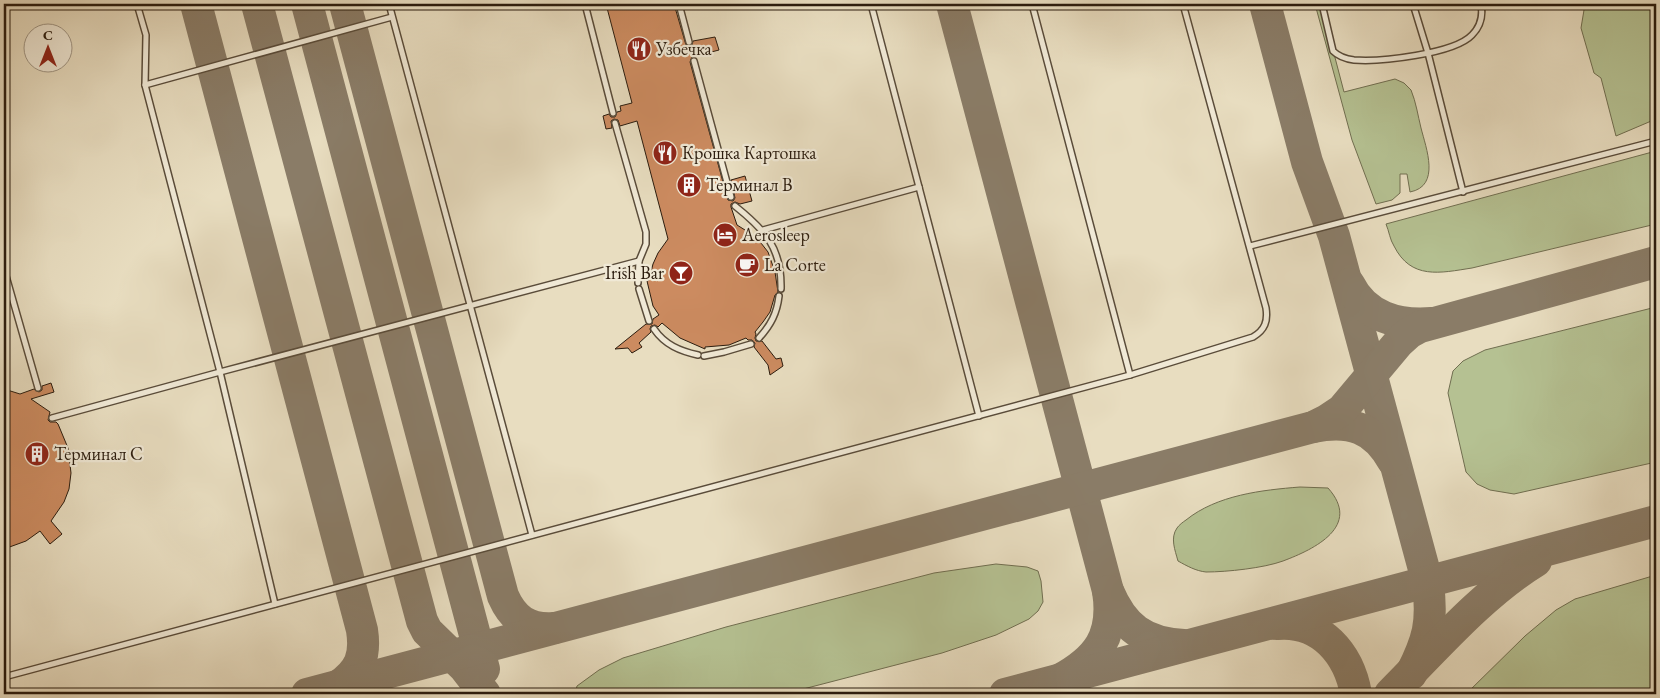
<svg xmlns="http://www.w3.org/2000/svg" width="1660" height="698" font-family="'EB Garamond',serif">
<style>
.green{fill:#b5c192;stroke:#706e50}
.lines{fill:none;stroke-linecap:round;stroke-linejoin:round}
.taxiway{stroke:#8a7c67;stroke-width:32}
.building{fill:#cc8b60;stroke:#2b1c0e}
.service-casing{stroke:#5a4c3a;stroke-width:8}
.service{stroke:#f0e9d6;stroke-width:5}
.labels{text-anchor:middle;stroke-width:4.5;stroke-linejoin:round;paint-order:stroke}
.poi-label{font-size:18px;fill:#2b1c0e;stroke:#f0e9d6;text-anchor:start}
</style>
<rect width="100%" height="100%" fill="#e8ddc0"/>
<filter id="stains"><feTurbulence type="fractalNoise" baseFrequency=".004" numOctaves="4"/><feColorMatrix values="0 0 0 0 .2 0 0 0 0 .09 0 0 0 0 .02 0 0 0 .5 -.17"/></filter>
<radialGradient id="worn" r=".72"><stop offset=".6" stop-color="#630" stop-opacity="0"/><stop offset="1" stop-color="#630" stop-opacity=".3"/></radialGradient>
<g class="green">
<path d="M1315,4H1321L1344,92L1395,79L1404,83L1411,90C1416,102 1418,116 1421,128C1426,148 1441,186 1410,192L1407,174H1400V193L1392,200L1376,204L1352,140Z"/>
<path d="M1585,4H1656V119L1616,136L1601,78L1594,73L1581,28Z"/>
<path d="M1656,151V224L1472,268C1440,273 1411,280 1394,246C1390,240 1389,231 1386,224Z"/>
<path d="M1656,307V462L1514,494L1490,490L1477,484L1466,472L1448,393L1453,371L1463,361L1485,350Z"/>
<path d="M1300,487L1328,488C1362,526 1315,549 1283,561C1264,568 1227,572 1206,572C1196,571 1187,566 1178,561C1175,550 1170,538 1177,528C1179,525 1183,522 1186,520C1217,495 1262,490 1300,487Z"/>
<path d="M996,564L1027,567L1038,571L1041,581L1043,602L1038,611L1029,619L996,635L942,653L784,694H575L577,686L599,670L623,658L726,627L934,573Z"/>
<path d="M1656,575V694H1466L1525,636L1556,610L1575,599Z"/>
</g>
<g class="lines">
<g class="taxiway">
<path d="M196,4L362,630C366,656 360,671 338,686"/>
<path d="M257,4L422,621L427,631L464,667L485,694"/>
<path d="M307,4L484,669"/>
<path d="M345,4L503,596C513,619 528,630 554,628"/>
<path d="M952,4L1108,591C1115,636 1098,659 1059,680"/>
<path d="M1265,4L1307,162L1334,236L1428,584C1433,623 1428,640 1411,674"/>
<path d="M1349,284C1365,317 1399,326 1432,323"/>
<path d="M1313,427C1350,420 1374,427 1393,461"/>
<path d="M1108,591C1123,627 1144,643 1184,645"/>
<path d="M1277,624C1321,620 1349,654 1356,694"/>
<path d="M307,694L1313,427L1327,420L1342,410L1399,342L1409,333L1420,327L1656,262"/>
<path d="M1005,694L1656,521"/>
<path d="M1390,694C1435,649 1482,594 1536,561"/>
</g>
</g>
<g class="building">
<path d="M606,4H674L686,45H692L693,41L715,37L719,50L696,56V57H692L690,62L728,200L733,201L735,198L731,180L745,176L752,201L740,204L735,202L731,204V207L737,225L753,235L761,243L768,252L775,272L778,292L775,295L770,312L763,322L755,332L756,334L755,338L756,341H762L776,359L781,358L783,366L770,375L768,365L754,347L755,343L752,340H748L746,338L729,345L705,347V349L680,338L662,323L658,327L655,325L651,326L650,329L651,332L639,343L642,347L632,353L628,348L615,349L646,324H652L653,319L659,315L653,306L647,281L649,280L653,264L658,253L668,239L637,121L620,126L618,120L614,119L611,121L612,128L606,129L603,116L609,114L611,117H615L617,112L621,111L620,106L632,103Z"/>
<path d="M51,383L54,392L31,399L50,412L48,420L50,422H56L58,424L68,448L71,473L69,489L64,502L51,521L62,534L50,544L40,531L26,541L4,549V389L20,394L34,389L39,392L42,390V386Z"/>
</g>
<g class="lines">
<defs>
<g id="service">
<path d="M137,4L146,35L145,85L220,372L275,604"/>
<path d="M389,4L532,535"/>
<path d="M585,4L613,113"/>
<path d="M679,4L689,42"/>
<path d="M871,4L979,416"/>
<path d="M1032,4L1130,375"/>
<path d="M1322,4L1333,51C1339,57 1346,59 1354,60C1380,62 1454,54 1472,35C1481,26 1483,15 1481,4"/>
<path d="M1413,4L1428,53L1463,192"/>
<path d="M694,61L731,197"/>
<path d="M145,85L392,17"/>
<path d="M615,123L646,232V244L639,261L638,283"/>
<path d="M735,206C765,230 782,248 781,289"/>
<path d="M763,230L919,187"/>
<path d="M1250,246L1656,141"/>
<path d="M4,269L38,388"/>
<path d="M639,289L649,321"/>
<path d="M654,329C665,345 680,351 698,355"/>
<path d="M759,338C771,325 777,313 779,296"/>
<path d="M704,356L724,352L751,344"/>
<path d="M52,418L220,372L639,261"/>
<path d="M4,677L1130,375L1253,337C1265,330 1268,321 1266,308L1183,4"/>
</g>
</defs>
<use href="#service" class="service-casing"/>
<use href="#service" class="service"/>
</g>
<defs>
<symbol id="restaurant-disc" viewBox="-11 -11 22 22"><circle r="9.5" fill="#8f2418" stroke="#f0e9d6"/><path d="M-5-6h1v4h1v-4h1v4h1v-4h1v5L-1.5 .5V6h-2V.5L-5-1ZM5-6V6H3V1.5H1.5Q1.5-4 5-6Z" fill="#fff"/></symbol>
<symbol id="building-disc" viewBox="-11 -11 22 22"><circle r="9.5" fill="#8f2418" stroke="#f0e9d6"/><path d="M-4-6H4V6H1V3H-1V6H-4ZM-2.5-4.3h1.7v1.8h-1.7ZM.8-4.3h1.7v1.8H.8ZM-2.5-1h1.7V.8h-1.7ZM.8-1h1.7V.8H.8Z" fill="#fff"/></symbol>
<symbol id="hotel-disc" viewBox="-11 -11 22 22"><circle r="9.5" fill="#8f2418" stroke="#f0e9d6"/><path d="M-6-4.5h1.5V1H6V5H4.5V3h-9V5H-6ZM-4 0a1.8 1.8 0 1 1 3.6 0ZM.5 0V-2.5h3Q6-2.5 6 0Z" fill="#fff"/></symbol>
<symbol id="cafe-disc" viewBox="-11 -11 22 22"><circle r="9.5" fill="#8f2418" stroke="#f0e9d6"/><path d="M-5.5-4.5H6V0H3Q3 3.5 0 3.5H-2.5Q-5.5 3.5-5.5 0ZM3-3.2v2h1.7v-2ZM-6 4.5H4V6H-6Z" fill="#fff"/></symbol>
<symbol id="bar-disc" viewBox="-11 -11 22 22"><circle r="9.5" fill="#8f2418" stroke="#f0e9d6"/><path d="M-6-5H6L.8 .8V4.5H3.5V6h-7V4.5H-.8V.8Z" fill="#fff"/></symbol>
</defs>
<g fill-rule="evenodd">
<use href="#restaurant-disc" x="625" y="35" width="28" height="28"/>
<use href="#restaurant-disc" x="651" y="139" width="28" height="28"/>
<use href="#building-disc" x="675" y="171" width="28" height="28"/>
<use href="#hotel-disc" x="711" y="221" width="28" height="28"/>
<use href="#cafe-disc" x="733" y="251" width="28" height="28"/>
<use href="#bar-disc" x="667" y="259" width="28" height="28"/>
<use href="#building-disc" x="23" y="440" width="28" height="28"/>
</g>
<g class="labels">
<g class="poi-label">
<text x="656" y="55">Узбечка</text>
<text x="682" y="159">Крошка Картошка</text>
<text x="706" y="191">Терминал B</text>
<text x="742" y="241">Aerosleep</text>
<text x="764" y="271">La Corte</text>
<text x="664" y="279" text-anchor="end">Irish Bar</text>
<text x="54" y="460">Терминал C</text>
</g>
</g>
<rect width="1660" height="698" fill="none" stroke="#e8ddc0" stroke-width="20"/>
<rect x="5" y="5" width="1650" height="688" fill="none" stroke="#2b1c0e" stroke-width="2.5"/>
<rect x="10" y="10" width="1640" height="678" fill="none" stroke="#2b1c0e"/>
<g transform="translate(48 48)"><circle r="24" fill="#f0e9d6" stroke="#a19786"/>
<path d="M0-4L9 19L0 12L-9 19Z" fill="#8f2418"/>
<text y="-8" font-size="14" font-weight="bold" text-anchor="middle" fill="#2b1c0e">С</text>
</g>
<rect width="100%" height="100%" filter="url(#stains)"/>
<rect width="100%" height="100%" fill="url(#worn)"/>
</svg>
